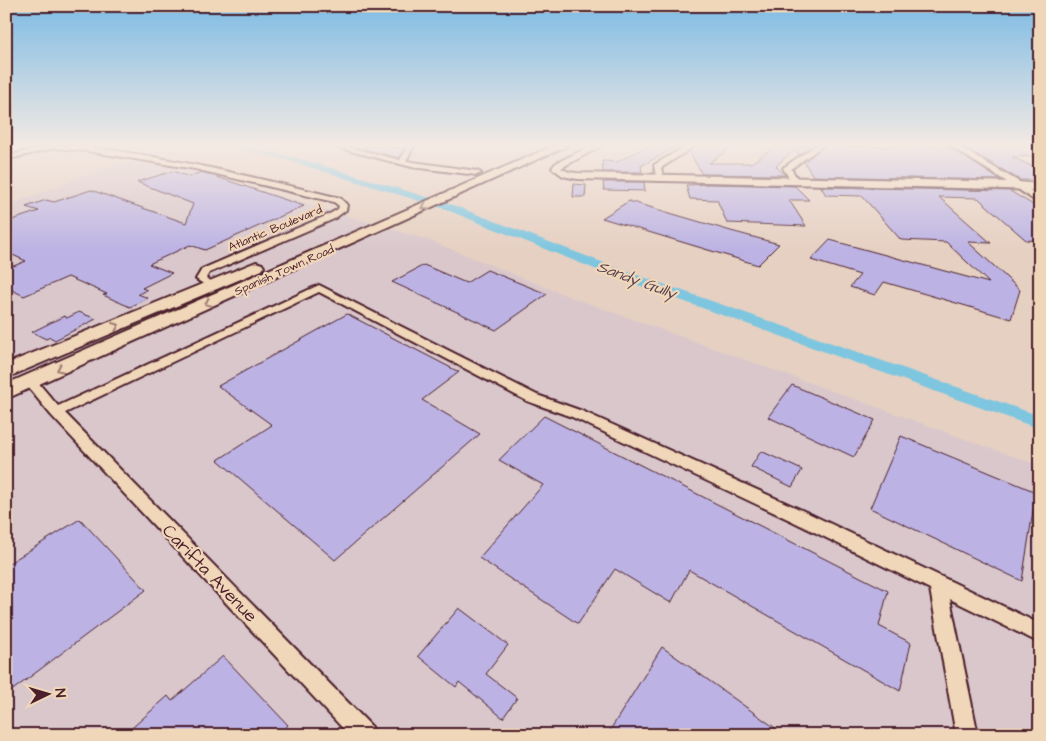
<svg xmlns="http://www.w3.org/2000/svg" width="1046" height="741" font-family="'Architects Daughter',sans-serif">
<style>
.built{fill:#d9c7cc}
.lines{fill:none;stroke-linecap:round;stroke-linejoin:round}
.canal{fill:#7ec6df;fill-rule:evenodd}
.building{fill:#bcb3e4;stroke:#4a1f2b}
.minor-casing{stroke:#4a1f2b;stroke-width:4}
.tertiary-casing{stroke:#4a1f2b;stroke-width:4}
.trunk-casing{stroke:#4a1f2b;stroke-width:4}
.minor{fill:#f1d7b9;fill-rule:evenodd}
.tertiary{fill:#f1d7b9;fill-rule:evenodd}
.trunk{fill:#f1d7b9;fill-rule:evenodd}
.oneway{stroke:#9e7b72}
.labels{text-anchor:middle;stroke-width:4.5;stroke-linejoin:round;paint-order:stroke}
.far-street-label{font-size:12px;fill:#4a1f2b;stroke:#f1d7b9}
.water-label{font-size:16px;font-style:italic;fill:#54404f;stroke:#f1d7b9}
.near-street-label{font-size:18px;fill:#4a1f2b;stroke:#f1d7b9}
</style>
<rect width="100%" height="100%" fill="#e6d0c2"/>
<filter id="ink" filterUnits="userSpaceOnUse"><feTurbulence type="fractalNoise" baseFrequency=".02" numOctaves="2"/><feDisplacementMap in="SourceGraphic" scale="10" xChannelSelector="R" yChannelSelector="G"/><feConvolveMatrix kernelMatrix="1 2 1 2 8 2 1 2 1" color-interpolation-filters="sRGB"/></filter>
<g filter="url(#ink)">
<path class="built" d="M120,162L188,168L428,240L565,295L1040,466V735H6V206Z"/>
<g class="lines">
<path class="canal" d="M227,146H243L298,158L450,204L620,269L1040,416V429L610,275L442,208L293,162Z"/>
</g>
<g class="building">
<path d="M365,146H367L405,148L398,158L365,149Z"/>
<path d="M647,146H678L641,166L642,172H603L602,161L617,162Z"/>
<path d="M696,146H734L709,163H751L776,146H812L799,155L795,149L776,166L785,175L702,174L689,151Z"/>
<path d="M824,146L949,147L1000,180L813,176L804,162Z"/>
<path d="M977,146H1038V156L1012,157L1040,170V180H1020L964,147H979Z"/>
<path d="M173,171L189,177L201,172L208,174L304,206L205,250L190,245L149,264L172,273L142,288L147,290L138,294L148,298L130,307L103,295L107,294L68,277L24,296L6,287V269L26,261L6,252V222L39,211L26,207L46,200L54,202L91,190L186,223L193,204L137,182Z"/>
<path d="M603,182H644L645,191L604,190Z"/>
<path d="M574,184L586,185L585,197H573Z"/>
<path d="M709,184L795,186L809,200H789L806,226L727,223L717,200L690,199L686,185Z"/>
<path d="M821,187L1010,191L1040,209V241L1026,240L978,198L939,197L991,243L968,242L1020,290L1011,319L884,282L875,295L850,287L860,275L811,260L830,240L989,283L946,242L901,240L862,196L826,195Z"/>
<path d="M629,201L731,231L779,244L758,265L602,218Z"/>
<path d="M424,265L466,283L487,270L547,294L496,330L392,282Z"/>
<path d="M79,312L96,319L55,340L50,337L46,339L32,332L64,316L67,318Z"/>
<path d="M347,314L459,372L422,400L480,434L335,560L218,460L272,425L218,386Z"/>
<path d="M792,385L875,420L854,457L768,417Z"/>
<path d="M544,416L888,591L879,626L911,643L900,691L689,570L671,603L615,569L578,624L479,558L543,485L499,460Z"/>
<path d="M901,436L1036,492L1022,581L870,508Z"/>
<path d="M761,451L802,470L792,487L751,467Z"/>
<path d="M80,519L146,590L6,695V565Z"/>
<path d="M459,608L508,645L486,674L517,698L503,718L459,682L456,687L418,656Z"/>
<path d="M662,647L785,735H607Z"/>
<path d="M223,656L288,725L279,735H124L168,696L172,701Z"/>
</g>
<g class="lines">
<defs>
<g id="minor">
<path d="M47,146C78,144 111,150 142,155C208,166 274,182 340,198L347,205L346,210L334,219L209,273L206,278L216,286L211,289L196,279L202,269L328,215L338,209L339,206L334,202L195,169L87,151L54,148L6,160V156Z"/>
<path d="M332,146H343L400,160L408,146H414L406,161L477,171L481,173L477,175L412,167Z"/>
<path d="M686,146H694L661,168L664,179L657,181L654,165Z"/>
<path d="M815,146H822L791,169L800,182L793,184L783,168Z"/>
<path d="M950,146H958L1021,183L1040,198V204L1015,187Z"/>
<path d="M319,285L537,395L582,411L806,512L1040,624V643L950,599L978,735H956L930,589L794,522L572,417L527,401L319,292L65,413L372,727L375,735H349L51,415L24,382L25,379H35L58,406Z"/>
</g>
<path id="tertiary" d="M591,146H601L561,168L569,172L577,173L1018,182L1040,184V190L577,179L563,176L552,168L556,163Z"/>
<g id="trunk">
<path d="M553,146H567L6,399V384Z"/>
<path d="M256,262L262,264L264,267L262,270L6,378V364Z"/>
</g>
</defs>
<use href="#minor" class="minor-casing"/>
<use href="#tertiary" class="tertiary-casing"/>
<use href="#trunk" class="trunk-casing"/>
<use href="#minor" class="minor"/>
<use href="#tertiary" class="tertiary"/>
<use href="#trunk" class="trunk"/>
</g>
<defs><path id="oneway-chevron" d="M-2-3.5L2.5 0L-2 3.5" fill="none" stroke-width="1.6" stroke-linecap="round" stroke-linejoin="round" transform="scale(1.25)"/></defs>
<g class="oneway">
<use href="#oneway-chevron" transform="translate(425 207) rotate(156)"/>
<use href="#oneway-chevron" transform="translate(208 303) rotate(156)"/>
<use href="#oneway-chevron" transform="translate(116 326) rotate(-23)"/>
<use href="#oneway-chevron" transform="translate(60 369) rotate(156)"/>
</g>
</g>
<linearGradient id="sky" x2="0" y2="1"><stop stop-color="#7dbbe4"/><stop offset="0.58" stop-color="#f4eae4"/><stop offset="1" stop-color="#f4eae4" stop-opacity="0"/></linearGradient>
<rect width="1046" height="250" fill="url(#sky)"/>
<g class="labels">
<g class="far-street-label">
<text transform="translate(275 228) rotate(-23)" y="4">Atlantic Boulevard</text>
<text transform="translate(284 270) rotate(-24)" y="4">Spanish Town Road</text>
</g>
<g class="water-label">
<text transform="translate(637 279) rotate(20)" y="6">Sandy Gully</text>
</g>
<g class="near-street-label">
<text transform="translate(210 573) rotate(46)" y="6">Carifta Avenue</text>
</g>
</g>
<rect width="1046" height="741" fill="none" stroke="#f1d7b9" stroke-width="25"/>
<rect x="12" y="12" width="1021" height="716" fill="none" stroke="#4a1f2b" stroke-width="2" filter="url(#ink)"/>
<g transform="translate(48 694) rotate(85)" stroke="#f1d7b9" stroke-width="4" paint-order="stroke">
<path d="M0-4L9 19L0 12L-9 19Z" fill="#4a1f2b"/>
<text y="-8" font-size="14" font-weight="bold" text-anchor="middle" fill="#4a1f2b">N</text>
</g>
</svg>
